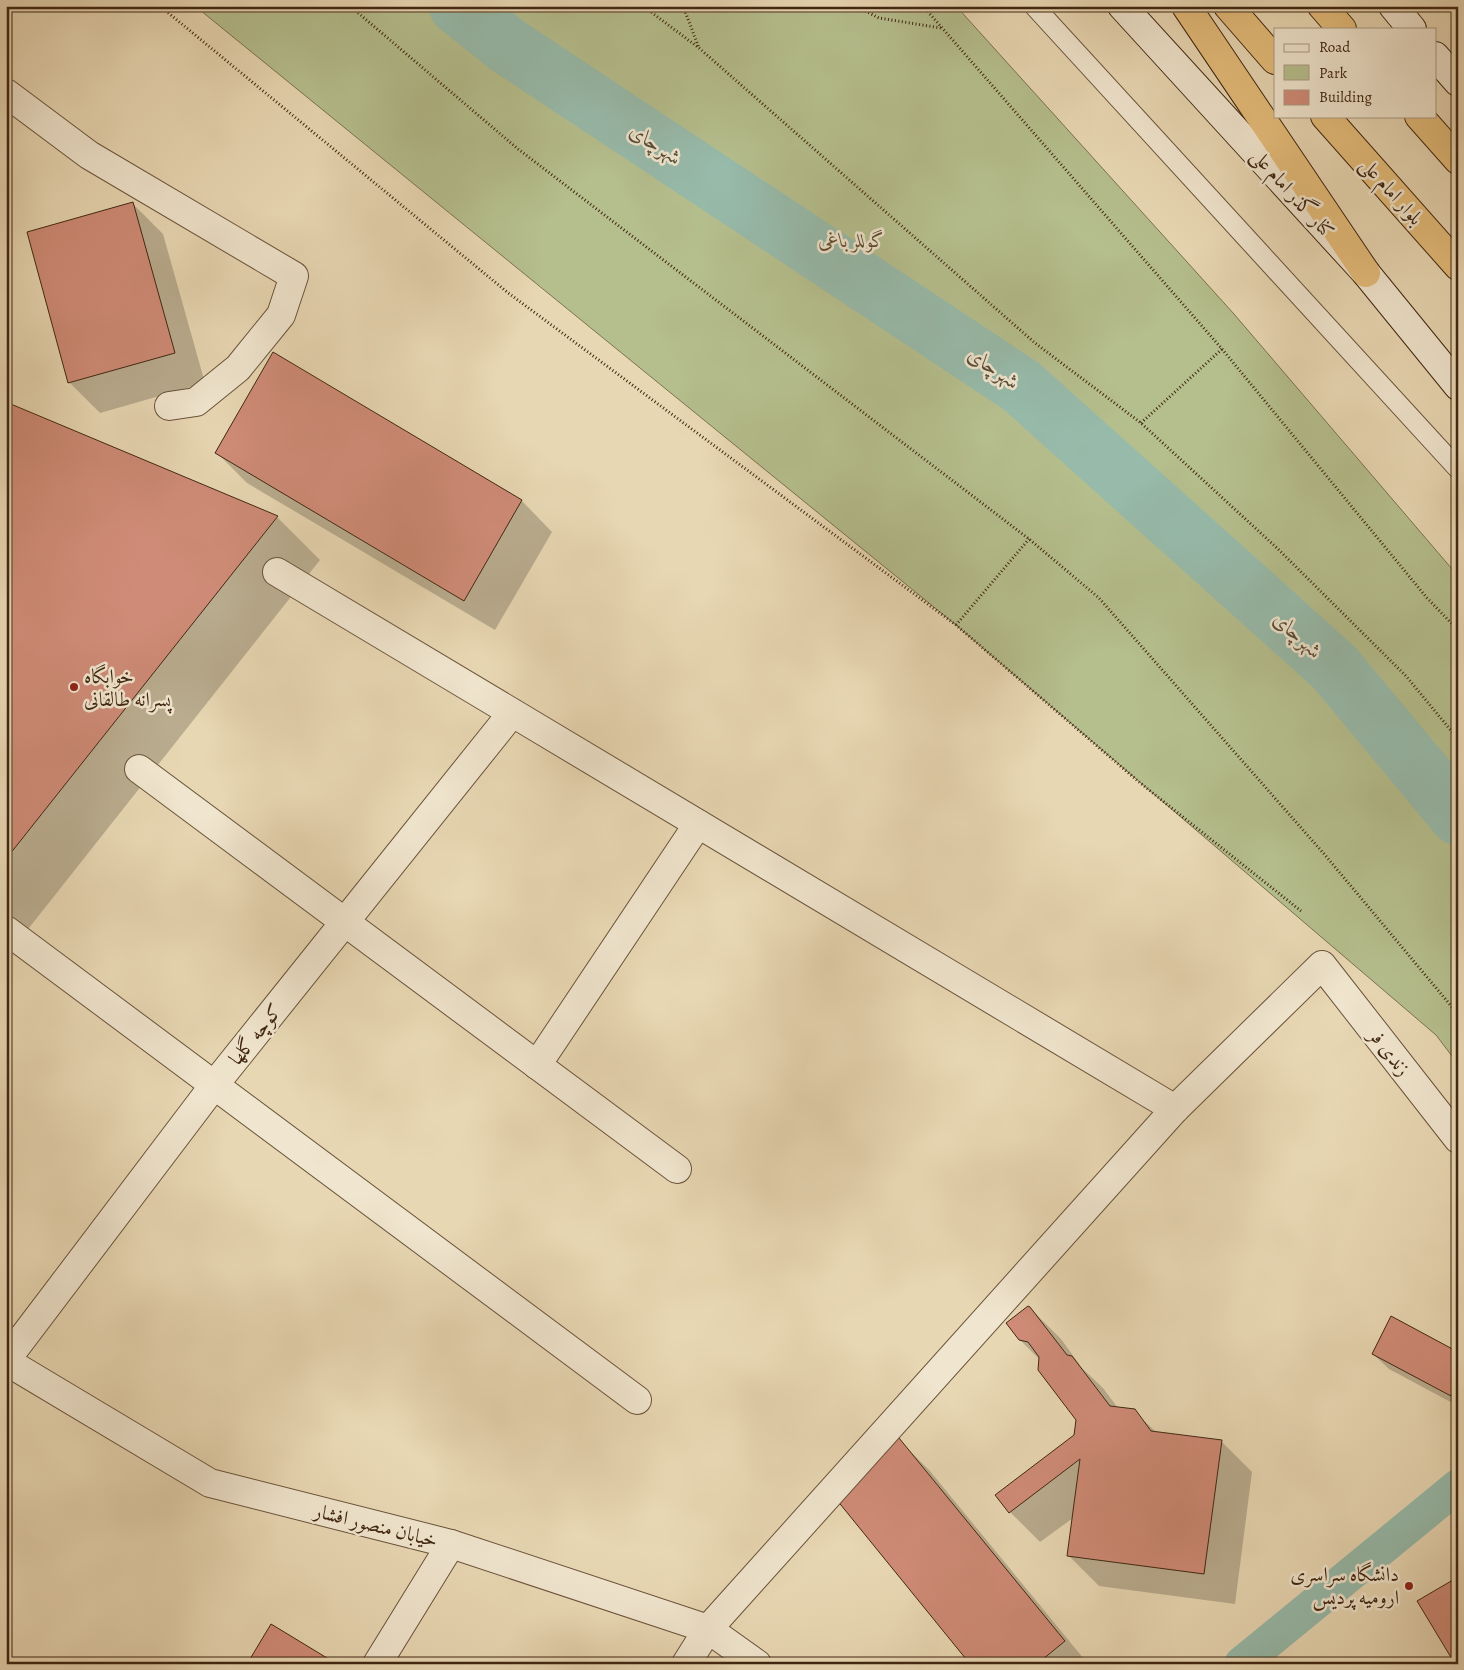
<svg xmlns="http://www.w3.org/2000/svg" width="1464" height="1670" font-family="Alegreya,Amiri,serif">
<style>
.green{fill:#b5be8d;stroke:#7a7250}
.shadow{fill:#0003}
.lines{fill:none;stroke-linecap:round;stroke-linejoin:round}
.canal{stroke:#97baaa;stroke-width:34}
.river{stroke:#97baaa;stroke-width:58}
.building{fill:#cf8b77;stroke:#402712}
.lane-casing{stroke:#6a533a;stroke-width:21}
.street-casing{stroke:#6a533a;stroke-width:30}
.secondary-casing{stroke:#402712;stroke-width:30}
.highway-casing{stroke:#402712;stroke-width:30}
.path{stroke:#402712;stroke-width:3;stroke-dasharray:1 2.5;stroke-linecap:butt}
.lane{stroke:#f0e5ce;stroke-width:19}
.street{stroke:#f0e5ce;stroke-width:28}
.secondary{stroke:#f0e5ce;stroke-width:28}
.highway{stroke:#e4bc7a;stroke-width:28}
.poi-dot{fill:#8f2418;stroke:#f0e5ce;stroke-width:2}
.labels{text-anchor:middle;stroke-width:5;stroke-linejoin:round;paint-order:stroke}
.street-label{font-size:20px;fill:#402712;stroke:#f0e5ce}
.park-label{font-size:20px;font-style:italic;fill:#5d4d31;stroke:#f0e5ce}
.poi-label{font-size:20px;fill:#402712;stroke:#f0e5ce;text-anchor:start}
.water-label{font-size:21px;font-style:italic;fill:#564c38;stroke:#f0e5ce}
</style>
<rect width="100%" height="100%" fill="#e8d7b3"/>
<filter id="stains"><feTurbulence type="fractalNoise" baseFrequency=".004" numOctaves="4"/><feColorMatrix values="0 0 0 0 .2 0 0 0 0 .09 0 0 0 0 .02 0 0 0 .5 -.17"/></filter>
<radialGradient id="worn" r=".72"><stop offset=".6" stop-color="#630" stop-opacity="0"/><stop offset="1" stop-color="#630" stop-opacity=".3"/></radialGradient>
<path class="green" d="M195,6H956L1234,314L1458,576V1064L1436,1035L956,625Z"/>
<g class="shadow">
<path d="M133,204L163,234L205,383L100,413L69,382Z"/>
<path d="M274,354L522,501L552,532L495,630L247,483L216,452Z"/>
<path d="M6,403L277,517L320,560L6,957Z"/>
<path d="M1030,1308L1061,1339L1082,1368L1103,1388L1118,1408L1134,1411L1157,1433L1221,1441L1252,1472L1235,1604L1099,1586L1068,1555L1073,1518L1040,1542L1010,1512L1075,1436L1077,1420L1040,1360L1020,1340Z"/>
<path d="M1458,1353V1406L1389,1369L1373,1354Z"/>
<path d="M899,1440L930,1471L1088,1664H972Z"/>
</g>
<g class="lines">
<path class="canal" d="M1241,1664L1458,1486"/>
<path class="river" d="M458,6L508,46L1021,386L1334,667L1458,816"/>
</g>
<g class="building">
<path d="M133,202L175,353L68,383L27,232Z"/>
<path d="M273,352L522,500L464,601L215,453Z"/>
<path d="M6,402L278,516L6,859Z"/>
<path d="M1028,1306L1030,1307L1067,1355L1072,1356L1110,1406L1135,1409L1151,1431L1222,1440L1204,1574L1067,1556L1080,1459L1009,1513L995,1495L1074,1435L1076,1420L1038,1370L1039,1357L1028,1342L1019,1340L1006,1323Z"/>
<path d="M1391,1316L1458,1352V1384L1451,1396L1372,1354Z"/>
<path d="M899,1438L1065,1641L1037,1664H1007L1006,1662L1004,1664H970L832,1494Z"/>
<path d="M1458,1577V1664H1455L1417,1601Z"/>
<path d="M271,1624L332,1661L330,1664H247Z"/>
</g>
<g class="lines">
<defs>
<path id="lane" d="M1034,6L1458,469"/>
<g id="street">
<path d="M6,93L89,155L294,276L281,315L238,368L196,402L169,406"/>
<path d="M277,572L1175,1109"/>
<path d="M139,769L677,1169"/>
<path d="M6,930L637,1400"/>
<path d="M537,1065L698,824"/>
<path d="M6,1360L215,1084L512,713"/>
<path d="M6,1361L210,1483L451,1544L708,1629L757,1664"/>
<path d="M377,1664L451,1544"/>
<path d="M686,1664L708,1629L1175,1109L1322,965L1458,1139"/>
</g>
<g id="secondary">
<path d="M1122,6L1366,273L1458,386"/>
<path d="M1393,6L1412,29"/>
<path d="M1435,56L1458,82"/>
</g>
<g id="highway">
<path d="M1186,6L1366,273"/>
<path d="M1228,6L1275,60"/>
<path d="M1322,6L1342,29"/>
<path d="M1325,116L1458,266"/>
<path d="M1419,116L1458,160"/>
</g>
</defs>
<use href="#lane" class="lane-casing"/>
<use href="#street" class="street-casing"/>
<use href="#secondary" class="secondary-casing"/>
<use href="#highway" class="highway-casing"/>
<g class="path">
<path d="M160,6L507,292L956,625L1139,782L1301,911"/>
<path d="M350,6L518,149L1029,539L1099,598L1325,855L1452,1007L1458,1018"/>
<path d="M643,6L699,48L1035,343L1141,423L1277,548L1406,676L1458,739"/>
<path d="M683,6L699,48"/>
<path d="M856,6L879,18L941,28"/>
<path d="M923,6L1222,349L1427,598L1458,630"/>
<path d="M1141,423L1222,349"/>
<path d="M956,625L1029,539"/>
</g>
<use href="#lane" class="lane"/>
<use href="#street" class="street"/>
<use href="#secondary" class="secondary"/>
<use href="#highway" class="highway"/>
</g>
<g class="poi-dot">
<circle cx="74" cy="687" r="5"/>
<circle cx="1409" cy="1586" r="5"/>
</g>
<g class="labels">
<g class="street-label">
<text transform="translate(1392 191) rotate(48)" y="7">بلوار امام علی</text>
<text transform="translate(1293 193) rotate(48)" y="7">کنار گذر امام علی</text>
<text transform="translate(255 1034) rotate(-51)" y="7">کوچه گلها</text>
<text transform="translate(1390 1052) rotate(52)" y="7">زندی فر</text>
<text transform="translate(376 1525) rotate(14)" y="7">خیابان منصور افشار</text>
</g>
<g class="park-label">
<text x="852" y="247">گوللر باغی</text>
</g>
<g class="poi-label">
<text x="84" y="683">خوابگاه<tspan x="84" dy="23">پسرانه طالقانی</tspan></text>
<text x="1399" y="1581" text-anchor="end">دانشگاه سراسری<tspan x="1399" dy="23">ارومیه پردیس</tspan></text>
</g>
<g class="water-label">
<text transform="translate(656 144) rotate(33)" y="7">شهرچای</text>
<text transform="translate(994 368) rotate(34)" y="7">شهرچای</text>
<text transform="translate(1298 635) rotate(42)" y="7">شهرچای</text>
</g>
</g>
<rect width="1464" height="1670" fill="none" stroke="#e8d7b3" stroke-width="25"/>
<rect x="8" y="8" width="1449" height="1655" fill="none" stroke="#402712" stroke-width="2.5"/>
<rect x="12" y="12" width="1439" height="1645" fill="none" stroke="#402712"/>
<rect x="1274" y="28" width="162" height="90" fill="#f0e5ce" stroke="#aa9983"/>
<rect x="1284" y="44" width="25" height="8" fill="#f0e5ce" stroke="#aa9983"/>
<text x="1319" y="52" font-size="15" fill="#402712">Road</text>
<rect x="1284" y="65" width="25" height="15" fill="#b5be8d" stroke="#aa9983"/>
<text x="1319" y="78" font-size="15" fill="#402712">Park</text>
<rect x="1284" y="90" width="25" height="15" fill="#cf8b77" stroke="#aa9983"/>
<text x="1319" y="102" font-size="15" fill="#402712">Building</text>
<rect width="100%" height="100%" filter="url(#stains)"/>
<rect width="100%" height="100%" fill="url(#worn)"/>
</svg>
